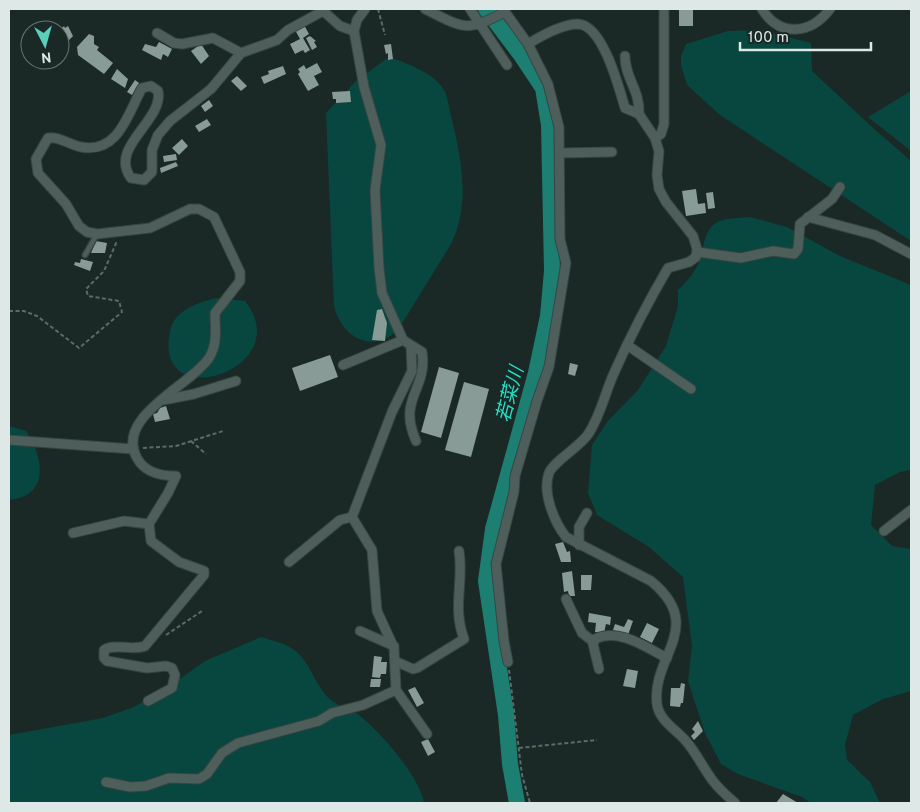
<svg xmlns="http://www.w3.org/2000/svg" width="920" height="812" font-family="Overpass,'Noto Sans JP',sans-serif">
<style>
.green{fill:#07473f}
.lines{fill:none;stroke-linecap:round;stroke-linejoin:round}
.river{stroke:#1c7f71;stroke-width:16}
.building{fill:#899b97}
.service-casing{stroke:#384543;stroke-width:7}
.minor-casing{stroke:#384543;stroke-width:11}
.path{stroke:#5d6a67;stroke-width:2;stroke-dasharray:4 2.5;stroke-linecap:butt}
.service{stroke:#4e5f5b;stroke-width:4.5}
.minor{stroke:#4e5f5b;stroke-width:9}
.labels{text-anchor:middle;stroke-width:5;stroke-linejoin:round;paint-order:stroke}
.water-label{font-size:19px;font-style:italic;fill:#25e0c8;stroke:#1a2926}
</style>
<rect width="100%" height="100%" fill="#1a2926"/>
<g class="green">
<path d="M760,30L811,43L812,71L872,127L911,161V241L720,115L687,85L681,65V56L686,44L728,31Z"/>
<path d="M389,57C406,63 435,73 444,90C448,97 449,108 451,116C461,157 471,204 451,244L398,330C372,354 342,338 334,306L326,113L356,81Z"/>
<path d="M911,91V151L868,117Z"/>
<path d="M750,217L787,227L840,256L911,285V470L900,472L875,485L871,525L892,546L911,549V691L883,699L853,715L845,745L847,760L870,782L880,803H811L802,797L738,774L721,764L705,733L688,681L692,646L683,577L649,547L597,515L588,493L592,445L607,422L638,390L666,346L678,306V290C687,282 695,272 699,262C705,247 703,225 723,220C731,218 741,218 750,217Z"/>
<path d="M216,298L245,301C299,369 152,417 170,332C174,310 197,303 216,298Z"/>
<path d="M9,426L26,431C44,458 50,496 9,500Z"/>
<path d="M261,637C274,641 289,644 299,654C312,667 316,688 332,701C339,706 348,709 356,713C378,728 420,777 424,803H9V735L103,718L134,707L171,685L205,661Z"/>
</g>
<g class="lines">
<path class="river" d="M486,9L521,55L543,88L549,125L552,271L548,316L536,373L493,529L486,581L506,715L510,764L517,803"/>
</g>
<g class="building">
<rect x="679" y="9" width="14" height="17"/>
<path d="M304,25L309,34L303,38L310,50L305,53L303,50L295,54L290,44L300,39L295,30Z"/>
<path d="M64,26L65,28L68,26L73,36L62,47L60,44V30Z"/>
<path d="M89,34L94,36V44L99,47L97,50L113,63L104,74L78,55L77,47Z"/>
<path d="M310,36L316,41L314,42L317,47L312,50L306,38Z"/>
<path d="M159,42L172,49L168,57L163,54L161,60L142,50L145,44L156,47Z"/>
<path d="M201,44L209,56L201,64L191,51Z"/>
<path d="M391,44L393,59L388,60V53L386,54L384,45Z"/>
<path d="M317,63L322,72L314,76L319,85L308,91L298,74L300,72L298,69L304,65L306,69Z"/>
<path d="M283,66L286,74L264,84L261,77L269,74L268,71Z"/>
<path d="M117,69L128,79L125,88L111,79Z"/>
<path d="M237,76L247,86L241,91L231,81Z"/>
<path d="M135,80L139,83L132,95L127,92Z"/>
<path d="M350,91L351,102L336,103V99H333L332,92Z"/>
<path d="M209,100L213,106L205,112L201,106Z"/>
<path d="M207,119L211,125L199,132L195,126Z"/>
<path d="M182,139L188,146L179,155L172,148Z"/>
<path d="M176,154L177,160L164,162L163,156Z"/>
<path d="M176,162L178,166L161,173L160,168Z"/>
<path d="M696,189L698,204L705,203L706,213L686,216L682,191Z"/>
<path d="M713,192L715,208L708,209L706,193Z"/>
<path d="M96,241L107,243L105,253H91Z"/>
<path d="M81,259L93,262L90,271L74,265L75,262L80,263Z"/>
<path d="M382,309L387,323L385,341L372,340L377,310Z"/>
<path d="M330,355L338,377L300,391L292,368Z"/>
<path d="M570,363L578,365L575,376L568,374Z"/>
<path d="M439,367L459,373L441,438L421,432Z"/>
<path d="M464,382L489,389L471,457L445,450Z"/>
<path d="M166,406L170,419L155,422L153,414L157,413L160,408Z"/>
<path d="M563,542L567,552L570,551L571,562H561L555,544Z"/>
<path d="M572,571L575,596H569L568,591L564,592L562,573Z"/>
<path d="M581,575H592L591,590H581Z"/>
<path d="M589,613L611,617L610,625L606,624L604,633L595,632L596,623L588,622Z"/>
<path d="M628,619L633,621L628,635L613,630L615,624L624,627Z"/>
<path d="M647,623L659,629L652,643L640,637Z"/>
<path d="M374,656L382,657L381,662H387L386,674H381L380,678L372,677Z"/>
<path d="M627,669L638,671L635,688L623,686Z"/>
<path d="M371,679H381L380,687H370Z"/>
<path d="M681,683L685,684L683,703H681L680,707L670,706L671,688H680Z"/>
<path d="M415,687L424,703L417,707L408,690Z"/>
<path d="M698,721L703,731L694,740L691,736L695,732L692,729Z"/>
<path d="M428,739L435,752L428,756L421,742Z"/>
<path d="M783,794L798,803H776Z"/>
</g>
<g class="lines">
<defs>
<path id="service" d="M85,255L97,234"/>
<g id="minor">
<path d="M321,9L340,26L354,31"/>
<path d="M365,9L357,20L354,31L364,87L381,145L375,190L379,268L382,293L403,340L422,352C428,390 397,398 416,441"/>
<path d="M425,9C464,28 465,33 505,12L528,44C541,36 563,24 578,24C603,25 619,88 625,108L639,114L655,138L659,151L657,175L659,189L666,202L693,236L697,249L696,257L689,262L668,268C648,302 630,337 614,373C605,393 601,414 589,433C581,446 553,462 549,473C542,492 554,522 566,537L651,581C707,627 651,656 657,704C659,720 675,729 685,740C696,752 703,768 713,781C719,789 727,796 735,803"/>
<path d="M470,9L507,65"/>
<path d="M762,9C780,38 811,34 830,9"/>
<path d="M157,33L174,43L182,44L213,38L241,53"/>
<path d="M625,56C625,79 640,89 639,114"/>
<path d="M655,138L661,134L664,124V9"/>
<path d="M560,153L612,152"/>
<path d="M808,217L875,235L911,254"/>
<path d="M697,252L741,258L773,251L794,254L798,249L800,224L832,199L840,187"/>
<path d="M627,345L691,389"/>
<path d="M411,346L412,371L392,412L352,517L372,550L377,611L394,648L396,690L427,734"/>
<path d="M343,365L403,340"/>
<path d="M163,400L194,394L236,381"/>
<path d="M9,440L133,449"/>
<path d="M884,531L911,510"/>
<path d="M73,533L124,521L149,524"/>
<path d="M579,545V527L587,513"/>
<path d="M289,562L340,520L352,517"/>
<path d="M566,599L582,633L594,642"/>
<path d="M360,631L394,646"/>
<path d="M395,661L413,669L417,668L464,639C452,606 464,583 459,551"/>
<path d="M508,662L504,641L496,564L514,492L515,476L537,401L549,367L566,263L560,239L559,127L548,84L528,44"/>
<path d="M599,669L593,644L595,639C619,627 647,648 667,658"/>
<path d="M148,701L172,688L175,675L172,668L166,666L147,668L107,661L104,658V650C114,643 132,651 145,646L204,575V571L179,562L151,541L149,524L168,493L176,476C161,476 145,473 137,458C114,417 190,386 209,358C218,343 215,330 215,313L240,281V272L214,217L199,209H190L150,228L97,234L87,232L79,226L66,204L38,173L36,159L48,138C59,136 70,145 81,147C119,154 128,113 142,88L151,86L158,91C164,121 108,147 131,178L144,180L152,172V150L158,135L170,121L211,89L241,53L277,40L288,30L323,11"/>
<path d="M106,782L130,787L146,786L169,778L199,779L207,774L222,753L238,743L319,721L332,713L363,705L396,690"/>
</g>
</defs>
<use href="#service" class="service-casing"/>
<use href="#minor" class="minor-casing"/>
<g class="path">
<path d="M378,9L385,35"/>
<path d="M9,311H24L37,316L79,348L122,312L119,301L88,296L86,289L104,271L117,241"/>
<path d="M191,441L206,454"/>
<path d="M143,448L176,446L223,431"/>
<path d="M166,635L202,611"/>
<path d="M509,670L522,775L530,803"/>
<path d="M519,748L597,740"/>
</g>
<use href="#service" class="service"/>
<use href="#minor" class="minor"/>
</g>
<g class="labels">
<g class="water-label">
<text transform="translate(509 394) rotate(-75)" y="7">若菜川</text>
</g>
</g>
<rect width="920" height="812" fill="none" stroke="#dee8e6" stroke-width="20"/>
<g transform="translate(45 45) rotate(174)"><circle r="24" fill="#1a2926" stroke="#687573"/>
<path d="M0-4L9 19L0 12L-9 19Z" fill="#5bcebc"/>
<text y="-8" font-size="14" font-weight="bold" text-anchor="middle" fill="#dee8e6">N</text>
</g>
<path d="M740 42v8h131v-8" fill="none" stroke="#dee8e6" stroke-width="2.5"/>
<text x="748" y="42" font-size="15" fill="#dee8e6" stroke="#1a2926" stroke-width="4" paint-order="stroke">100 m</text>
</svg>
